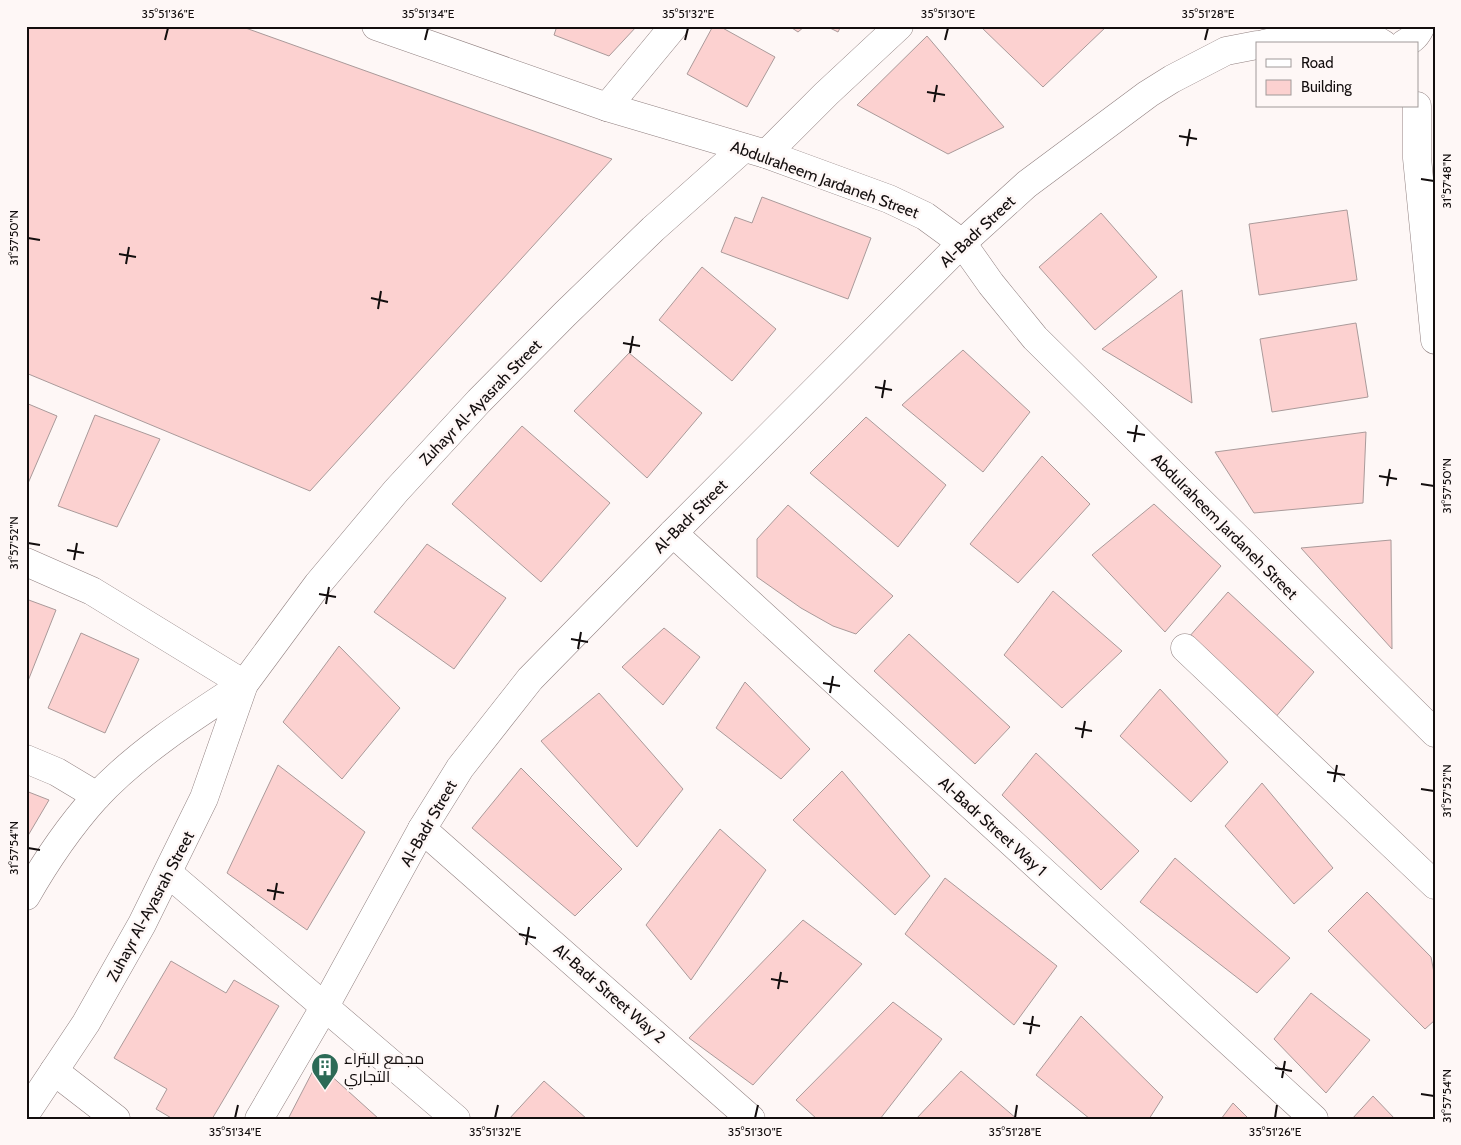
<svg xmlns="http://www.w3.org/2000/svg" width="1461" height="1145" font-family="Cabin,Cairo,sans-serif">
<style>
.building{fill:#fcd1d0;stroke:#aa9a9a}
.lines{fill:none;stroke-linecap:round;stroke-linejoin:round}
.minor-casing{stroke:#918181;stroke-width:29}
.tertiary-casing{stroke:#918181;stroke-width:29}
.minor{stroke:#fff;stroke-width:28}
.tertiary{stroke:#fff;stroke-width:28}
.ticks{fill:none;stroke:#130e0e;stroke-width:2}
.labels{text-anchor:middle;stroke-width:5;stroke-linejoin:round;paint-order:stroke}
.street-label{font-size:16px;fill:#130e0e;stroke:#fef7f6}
.poi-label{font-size:16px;fill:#130e0e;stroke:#fef7f6;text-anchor:start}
.neatline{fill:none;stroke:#130e0e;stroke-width:2}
.ticks-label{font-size:12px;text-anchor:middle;fill:#130e0e}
</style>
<rect width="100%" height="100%" fill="#fef7f6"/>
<g class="building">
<path d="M26,26H240L612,159L310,491L26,373Z"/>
<path d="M557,26H637L609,56L554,35Z"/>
<path d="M713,26H719L775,57L747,107L687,74Z"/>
<path d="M789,26H805L798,32Z"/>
<path d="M826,26H841L838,32Z"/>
<path d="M980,26H1107L1043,87Z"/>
<path d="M927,36L1004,127L948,154L857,105Z"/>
<path d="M762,197L871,238L848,299L721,252L735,217L752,223Z"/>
<path d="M1347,210L1357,280L1259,295L1249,224Z"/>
<path d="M1101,213L1157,277L1095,330L1039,267Z"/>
<path d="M702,267L776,329L732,381L659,320Z"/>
<path d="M1182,290L1192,403L1102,349Z"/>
<path d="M1356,323L1368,397L1272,412L1260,339Z"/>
<path d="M963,350L1030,412L983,472L902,405Z"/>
<path d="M629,353L702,413L647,478L574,411Z"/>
<path d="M26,403L57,416L26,488Z"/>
<path d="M95,415L160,439L117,527L58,506Z"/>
<path d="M866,417L946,485L898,547L810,473Z"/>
<path d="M522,426L610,503L541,582L452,504Z"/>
<path d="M1366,432L1363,503L1254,513L1215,452Z"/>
<path d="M1042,456L1090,504L1018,583L970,544Z"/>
<path d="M1154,504L1221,566L1165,632L1092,555Z"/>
<path d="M788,505L893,596L856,634L833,626L801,608L757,577V539Z"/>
<path d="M1391,540L1392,649L1301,548Z"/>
<path d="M427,544L506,598L454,669L374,612Z"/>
<path d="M1053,591L1122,651L1062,708L1004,655Z"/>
<path d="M1228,592L1314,672L1274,719L1189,637Z"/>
<path d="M26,599L56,610L26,686Z"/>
<path d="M664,628L700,657L663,705L622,667Z"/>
<path d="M81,633L139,659L105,733L48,708Z"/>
<path d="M909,634L1010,727L975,764L874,671Z"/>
<path d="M339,646L400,708L342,779L283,722Z"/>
<path d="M745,682L810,749L781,779L716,728Z"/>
<path d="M1160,689L1228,762L1191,802L1120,736Z"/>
<path d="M599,693L683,789L637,847L541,741Z"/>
<path d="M1036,753L1139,851L1101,890L1002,795Z"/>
<path d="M278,765L365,832L307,930L227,873Z"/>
<path d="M521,768L622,869L575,916L472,828Z"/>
<path d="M842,771L930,876L895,915L793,820Z"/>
<path d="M1262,783L1333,868L1294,904L1225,826Z"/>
<path d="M26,791L49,800L26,839Z"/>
<path d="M720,829L766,870L691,980L646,925Z"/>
<path d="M1175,858L1290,958L1257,993L1140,902Z"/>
<path d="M945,878L1057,966L1014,1025L905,934Z"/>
<path d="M1367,892L1431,957L1435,978V1020L1425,1029L1328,931Z"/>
<path d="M803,920L862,964L753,1085L689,1038Z"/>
<path d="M171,961L226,993L234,980L279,1006L212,1119H173L156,1109L167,1089L114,1058Z"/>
<path d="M1311,993L1370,1040L1326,1093L1274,1039Z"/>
<path d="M893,1002L942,1039L880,1119H817L796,1100Z"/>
<path d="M1081,1016L1163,1097L1149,1119H1090L1036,1075Z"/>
<path d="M317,1063L379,1119H288Z"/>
<path d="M961,1071L1017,1119H916Z"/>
<path d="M544,1081L587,1119H509Z"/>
<path d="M1373,1096L1395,1119H1352Z"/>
<path d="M1233,1103L1249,1119H1221Z"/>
</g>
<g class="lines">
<defs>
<g id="minor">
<path d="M376,26L607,107L766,154L889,199L925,216L962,243L991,284L1035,338L1435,733"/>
<path d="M1264,44L1277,41L1310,42L1368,33"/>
<path d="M607,107L674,26"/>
<path d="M766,154L826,94L899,26"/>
<path d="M673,533L1314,1119"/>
<path d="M26,562L92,591L244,684C193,717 138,752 96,797C69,827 46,861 26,896"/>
<path d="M1185,648L1435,885"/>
<path d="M26,759L57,772L97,796"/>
<path d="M422,829L751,1119"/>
<path d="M168,873L456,1119"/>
<path d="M54,1071L116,1119"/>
<path d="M26,1113L86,1023L142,924L204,798L244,684L318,584L396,491L479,401L565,314L653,229L744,148"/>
<path d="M259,1119L325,1006L422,829L460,768L530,679L673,533L962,243L1027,184L1148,94L1172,79L1226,51L1257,45"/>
</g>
<g id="tertiary">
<path d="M1366,26C1369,35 1375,40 1383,44"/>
<path d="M1404,44C1413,39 1417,35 1421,26"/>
<path d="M1417,106V158L1435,340"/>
</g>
</defs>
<use href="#minor" class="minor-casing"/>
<use href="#tertiary" class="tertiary-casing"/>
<use href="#minor" class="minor"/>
<use href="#tertiary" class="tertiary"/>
</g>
<path class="ticks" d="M165,40L168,28M425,40L428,28M685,40L688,28M945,40L948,28M1205,40L1208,28M927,92L945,95M934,102L937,85M1179,136L1197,139M1187,146L1190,129M1421,179L1434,181M28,238L40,240M119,254L136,257M126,264L129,247M371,298L388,302M378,309L381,291M623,343L640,346M630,353L633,336M875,387L892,390M882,398L885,380M1127,432L1145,435M1134,442L1137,425M1379,476L1397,479M1421,484L1434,486M1387,486L1390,469M28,543L40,545M67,550L84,553M74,560L77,543M319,594L336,597M326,604L329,587M571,639L588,642M578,649L581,632M823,683L840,686M830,693L833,676M1075,728L1092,731M1082,738L1085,721M1327,772L1345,775M1334,782L1337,765M1421,789L1434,791M28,848L40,850M267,890L284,893M274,900L277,883M519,934L536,938M526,945L529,927M771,979L788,982M778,989L781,972M1023,1023L1040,1026M1030,1034L1033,1016M1275,1068L1292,1071M1282,1078L1285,1061M1421,1094L1434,1096M235,1118L238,1105M495,1118L498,1105M755,1118L758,1105M1015,1118L1017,1105M1275,1118L1277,1105"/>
<defs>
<symbol id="building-pin" viewBox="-11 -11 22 30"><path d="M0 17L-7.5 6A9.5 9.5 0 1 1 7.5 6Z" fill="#2c6a56" stroke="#fef7f6"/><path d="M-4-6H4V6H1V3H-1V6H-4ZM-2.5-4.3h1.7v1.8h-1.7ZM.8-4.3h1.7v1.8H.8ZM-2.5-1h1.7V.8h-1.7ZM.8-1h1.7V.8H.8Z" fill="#fff"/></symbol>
</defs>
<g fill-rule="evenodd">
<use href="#building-pin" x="309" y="1051" width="32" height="43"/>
</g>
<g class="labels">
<g class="street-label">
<text transform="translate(825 179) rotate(20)" y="6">Abdulraheem Jardaneh Street</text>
<text transform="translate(977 231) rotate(-43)" y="6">Al-Badr Street</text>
<text transform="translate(480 402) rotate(-46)" y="6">Zuhayr Al-Ayasrah Street</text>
<text transform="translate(690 516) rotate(-45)" y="6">Al-Badr Street</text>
<text transform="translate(1225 526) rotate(45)" y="6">Abdulraheem Jardaneh Street</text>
<text transform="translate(428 823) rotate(-60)" y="6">Al-Badr Street</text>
<text transform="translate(993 826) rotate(42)" y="6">Al-Badr Street Way 1</text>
<text transform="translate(150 906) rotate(-62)" y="6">Zuhayr Al-Ayasrah Street</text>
<text transform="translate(610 993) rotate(41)" y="6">Al-Badr Street Way 2</text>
</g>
<g class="poi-label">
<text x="344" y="1064">مجمع البتراء<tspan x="344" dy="18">التجاري</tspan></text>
</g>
</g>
<rect width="1461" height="1145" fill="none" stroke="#fef7f6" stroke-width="55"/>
<rect x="1256" y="42" width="162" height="65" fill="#fef7f6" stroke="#a09a99"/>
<rect x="1266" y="59" width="25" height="8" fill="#ffffff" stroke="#a09a99"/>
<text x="1301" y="68" font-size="15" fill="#130e0e">Road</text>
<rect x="1266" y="80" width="25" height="15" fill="#fcd1d0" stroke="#a09a99"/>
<text x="1301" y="92" font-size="15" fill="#130e0e">Building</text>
<rect x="28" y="28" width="1406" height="1090" class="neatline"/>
<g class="ticks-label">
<text x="168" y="18">35°51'36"E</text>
<text x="428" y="18">35°51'34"E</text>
<text x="688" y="18">35°51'32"E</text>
<text x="948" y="18">35°51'30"E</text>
<text x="1208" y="18">35°51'28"E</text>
<text transform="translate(1447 181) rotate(-90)" y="4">31°57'48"N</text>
<text transform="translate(14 238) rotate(-90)" y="4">31°57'50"N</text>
<text transform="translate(1447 486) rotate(-90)" y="4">31°57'50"N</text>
<text transform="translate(14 543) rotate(-90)" y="4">31°57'52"N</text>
<text transform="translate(1447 791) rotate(-90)" y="4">31°57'52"N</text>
<text transform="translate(14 848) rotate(-90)" y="4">31°57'54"N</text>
<text transform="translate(1447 1096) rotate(-90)" y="4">31°57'54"N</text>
<text x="235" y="1136">35°51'34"E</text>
<text x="495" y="1136">35°51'32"E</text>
<text x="755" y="1136">35°51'30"E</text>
<text x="1015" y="1136">35°51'28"E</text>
<text x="1275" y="1136">35°51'26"E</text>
</g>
</svg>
